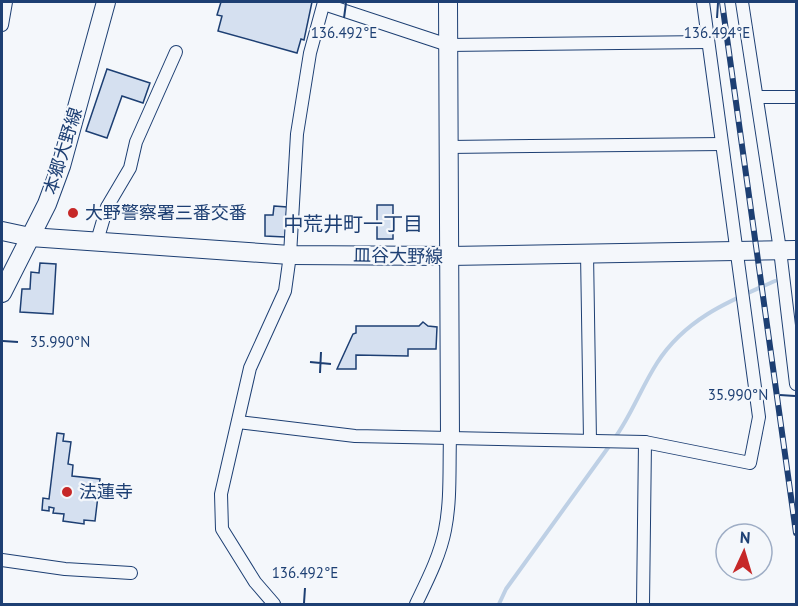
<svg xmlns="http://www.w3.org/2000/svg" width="798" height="606" font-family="'PT Sans','Noto Sans JP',sans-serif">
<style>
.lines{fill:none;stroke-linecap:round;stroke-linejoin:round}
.stream{stroke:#bed0e5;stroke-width:4}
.building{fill:#d5e0f0;stroke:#1d3f73;stroke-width:1.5}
.street-casing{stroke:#1d3f73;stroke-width:14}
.secondary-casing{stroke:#1d3f73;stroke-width:20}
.street{stroke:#f4f7fb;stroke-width:12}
.secondary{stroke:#f4f7fb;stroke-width:18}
.rail-casing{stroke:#1d3f73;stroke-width:6}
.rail{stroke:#f4f7fb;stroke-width:4;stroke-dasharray:11;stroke-linecap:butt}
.ticks{fill:none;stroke:#1d3f73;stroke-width:2}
.poi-dot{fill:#c62828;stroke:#f4f7fb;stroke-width:2}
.labels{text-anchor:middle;stroke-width:4.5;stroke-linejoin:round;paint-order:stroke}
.street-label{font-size:18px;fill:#1d3f73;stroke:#f4f7fb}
.poi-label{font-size:18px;fill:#1d3f73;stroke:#f4f7fb;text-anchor:start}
.neighbourhood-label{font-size:20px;fill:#1d3f73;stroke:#f4f7fb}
.ticks-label{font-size:15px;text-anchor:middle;fill:#1d3f73;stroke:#f4f7fb;stroke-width:4.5;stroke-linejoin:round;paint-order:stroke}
</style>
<rect width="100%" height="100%" fill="#f4f7fb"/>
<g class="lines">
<g class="stream">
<path d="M614,439C631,416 641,388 657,363C685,319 729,301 775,281"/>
<path d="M499,604L506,589L610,445"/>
</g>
</g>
<g class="building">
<path d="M221,2H312L304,40L301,39L297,53L218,31L222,16L217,15Z"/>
<path d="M107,69L150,83L143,103L122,96L107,138L86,131Z"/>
<rect x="377" y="205" width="16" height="34"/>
<path d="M274,206L287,207L285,237L265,236V215H273Z"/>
<path d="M40,263L56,264L53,314L20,312L22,289H30L31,272L39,273Z"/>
<path d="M423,322L428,326L437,327L436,349H408V356L356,355V369H337L353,334L356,333V326H419Z"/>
<path d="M57,433L64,434L63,441L71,442L68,464L73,465L72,476L100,479L95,521L84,520V524L63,521L64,514L53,513L54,508L49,507V511L42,510L43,498L49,499Z"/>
</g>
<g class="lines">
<defs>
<g id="street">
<path d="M742,2L780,250L796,384"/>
<path d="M324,4L448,45L708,42"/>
<path d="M2,25L6,2"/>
<path d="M757,97H796"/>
<path d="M449,147L722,144"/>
<path d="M97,241L107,207L130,168L136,142L176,52"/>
<path d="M587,253L590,440"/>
<path d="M238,422L355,436L645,442L750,463L759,417L703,2"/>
<path d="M2,560L65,569L131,573"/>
<path d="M274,604L255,582L222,529L221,494L250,368L285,291L290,255L297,134L310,53L324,2"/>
<path d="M416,604C427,581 440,556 445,530C451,500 449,468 450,437"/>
<path d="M643,604L645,442"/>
</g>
<g id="secondary">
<path d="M448,2L450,437"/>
<path d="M2,231L30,237L290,255L449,256L796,250"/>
<path d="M2,293L47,204L61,166L106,2"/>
</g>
</defs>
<use href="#street" class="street-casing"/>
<use href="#secondary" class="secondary-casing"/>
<use href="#street" class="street"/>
<use href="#secondary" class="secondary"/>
<defs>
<path id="rail" d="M722,2L796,533"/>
</defs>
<use href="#rail" class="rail-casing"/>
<use href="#rail" class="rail"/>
</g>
<path class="ticks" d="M344,18L346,3M717,18L718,3M3,341L18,342M310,362L331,364M320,373L321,352M780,395L795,396M304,603L305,588"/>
<g class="poi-dot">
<circle cx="73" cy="213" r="6"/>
<circle cx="67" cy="492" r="6"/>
</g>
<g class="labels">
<g class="street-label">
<text transform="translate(63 151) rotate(-73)" y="6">本郷大野線</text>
<text transform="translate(398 256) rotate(1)" y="6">皿谷大野線</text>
</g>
<g class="poi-label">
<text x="85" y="219">大野警察署三番交番</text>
<text x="79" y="498">法蓮寺</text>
</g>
<g class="neighbourhood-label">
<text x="353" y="231">中荒井町一丁目</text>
</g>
</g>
<g class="ticks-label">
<text x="344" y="38">136.492°E</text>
<text x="717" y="38">136.494°E</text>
<text x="60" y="347">35.990°N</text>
<text x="738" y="400">35.990°N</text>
<text x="305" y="578">136.492°E</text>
</g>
<rect width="798" height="606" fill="none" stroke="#1d3f73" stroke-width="6"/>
<g transform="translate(744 552) rotate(4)"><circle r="28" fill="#f4f7fb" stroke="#9eadc5" stroke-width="1.5"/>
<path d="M0-4.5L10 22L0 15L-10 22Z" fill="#c62828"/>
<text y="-9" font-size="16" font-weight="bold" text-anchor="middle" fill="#1d3f73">N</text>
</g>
</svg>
